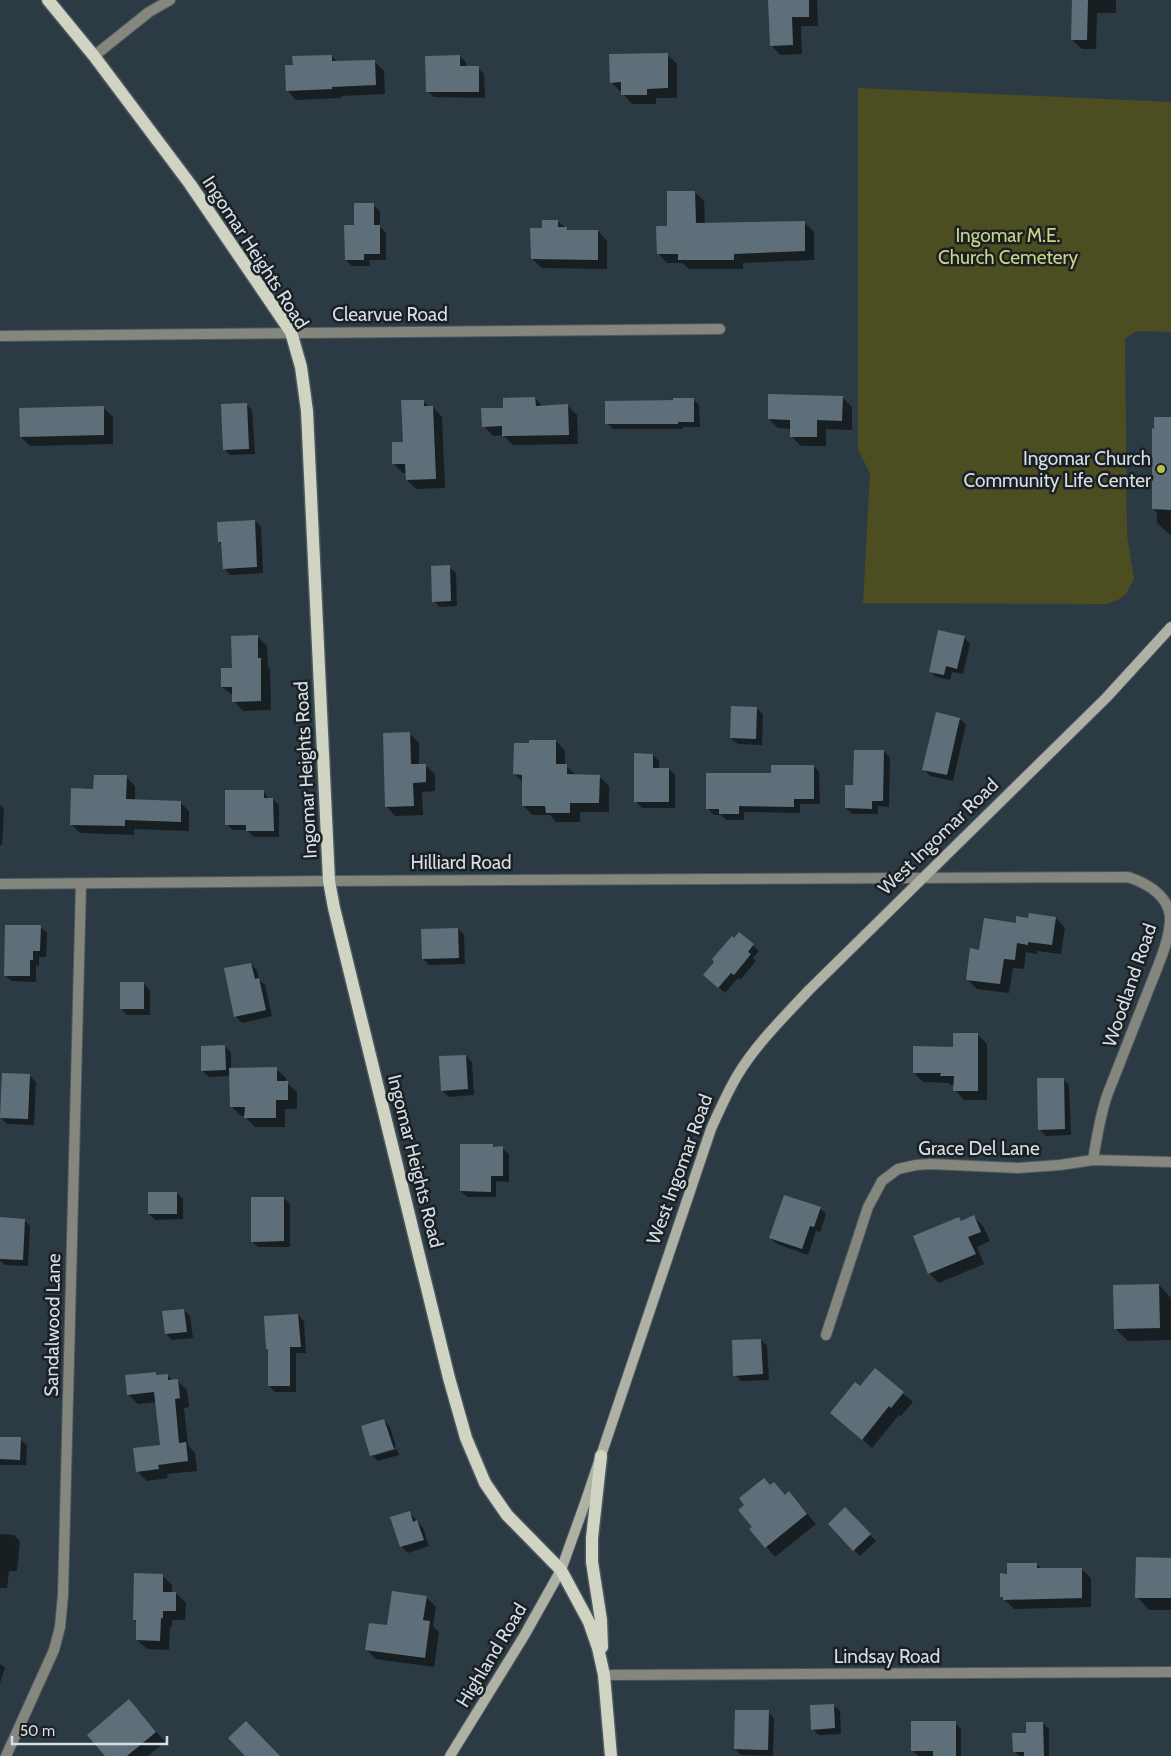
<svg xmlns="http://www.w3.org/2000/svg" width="1171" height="1756" font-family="Cabin,sans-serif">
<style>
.green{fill:#4c4e21}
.shadow{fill:#0007}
.building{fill:#5f6f7a}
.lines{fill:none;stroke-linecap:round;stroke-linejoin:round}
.street-casing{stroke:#4b5860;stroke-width:12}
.secondary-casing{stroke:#4b5860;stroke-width:12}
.primary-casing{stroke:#4b5860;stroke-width:15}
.street{stroke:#85867e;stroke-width:10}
.secondary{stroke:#b0b1a5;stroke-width:10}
.primary{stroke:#d1d3c3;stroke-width:12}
.poi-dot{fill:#bbc044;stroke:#1a2024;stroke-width:2}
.labels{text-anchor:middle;stroke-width:5;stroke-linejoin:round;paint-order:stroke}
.park-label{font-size:19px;fill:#ced382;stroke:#1a2024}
.street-label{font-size:19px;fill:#d6dfe5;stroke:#1a2024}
.poi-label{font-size:19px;fill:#d6dfe5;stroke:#1a2024;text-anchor:end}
</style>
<rect width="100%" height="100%" fill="#2c3a43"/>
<path class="green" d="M858,88L1171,102V332L1136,331L1125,339L1127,535L1134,579L1126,594L1118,600L1107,604L863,603L870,474L858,449Z"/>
<g class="shadow">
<path d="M769,0H817L818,26H801L802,54L780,55L771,45Z"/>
<path d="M1073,0H1116V13H1097L1096,49H1082L1072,40Z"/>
<path d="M667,54L677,64V98H656V104H632L623,94V92H621L611,82Z"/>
<path d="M332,56L337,62L374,61L384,71L385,94L341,96V98L296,100L287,90Z"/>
<path d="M459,56L466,62V68H478L484,74L485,98L434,97L427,91Z"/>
<path d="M695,192L704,201L705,224L804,222L814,232V260L743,263V269H689L682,263H667L658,253Z"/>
<path d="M373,205L380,211V227L386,233V260H369L370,266H352L346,260L355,226Z"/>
<path d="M557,221L570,231H598L607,241V269L542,268L532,259L543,229Z"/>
<path d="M842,397L852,407V430L826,429V446H801L791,436V429L778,428L769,419Z"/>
<path d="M535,398L543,407L567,405L577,415L578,444L513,445L503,435L493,436L484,426L505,409Z"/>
<path d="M693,399L699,405L700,427H683V429H613L607,423L606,402Z"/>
<path d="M423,401L430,407H433L442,417L445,488L416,489L407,480V473H403L394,464Z"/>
<path d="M246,404L252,410L255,454L230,455L224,449Z"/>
<path d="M103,407L113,417V444L30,446L21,437Z"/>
<path d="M1171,418V535H1170L1157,523V513L1153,508Z"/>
<path d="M255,521L261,527L263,573L230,575L224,568L223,546L219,542Z"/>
<path d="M449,567L456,573L457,606L440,607L434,601Z"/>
<path d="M257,636L267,646L268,667L270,669L271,710L243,711L234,701V696L222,687Z"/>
<path d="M964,637L970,644L963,674L952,672L950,680L936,677L930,671Z"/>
<path d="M756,708L763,714L762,745L738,744L731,738Z"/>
<path d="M960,719L966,725L953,781L930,776L924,769Z"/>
<path d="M409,733L419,743V765H425L435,774V791L422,792L423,815L395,816L386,806Z"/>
<path d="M556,741L565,751V765L576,775L599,776L609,786V812H580V822H556L550,815H532L523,805V782L515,774Z"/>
<path d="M884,751L890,758L889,807L878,806V814H852L846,808L854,786Z"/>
<path d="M653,755L659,761V769H669L675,775V808H642L636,802Z"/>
<path d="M813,766L819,772L820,804H800V813L744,812V820H726L721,815H714L708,809L773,774Z"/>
<path d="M126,777L135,786V801L180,802L189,811V831L134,829V835L80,833L71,824Z"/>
<path d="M263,791L269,799H273L279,805V837H254L247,830H233L226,824Z"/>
<path d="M0,805L4,809L2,845H0Z"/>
<path d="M1056,918L1065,928L1061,954L1037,951V954L1026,952L1024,969L1013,968L1009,993L977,989L967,979L980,951L1017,924L1029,919Z"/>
<path d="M40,927L47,933L46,957H39V966L36,965V982L11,981L5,975Z"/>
<path d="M458,929L464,935L465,964L429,965L423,959Z"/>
<path d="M739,934L759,951L753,958L756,961L740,980L738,978L725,993L711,981Z"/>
<path d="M251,964L257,970L259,980L265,985L272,1016L242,1023L235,1016Z"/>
<path d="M144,984L150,990V1015H127L121,1008Z"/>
<path d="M978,1035L987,1044V1100H964L955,1090V1085H951L949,1083L923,1082L914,1073Z"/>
<path d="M225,1046L231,1053V1069H276L286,1078V1082L297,1092V1109H285V1127H255L246,1118V1116H241L231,1106V1076L209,1077L202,1070Z"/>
<path d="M466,1056L472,1062L474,1095L449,1097L442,1091Z"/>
<path d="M29,1075L36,1082L34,1125L7,1124L1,1118Z"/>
<path d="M1063,1079L1069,1085L1071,1135L1046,1136L1040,1130Z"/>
<path d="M493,1146L495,1148H502L509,1154V1182L496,1181V1197H467L461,1191Z"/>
<path d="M177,1193L183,1199V1219L155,1220L149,1214Z"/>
<path d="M284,1198L290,1204V1247H258L252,1241Z"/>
<path d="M820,1208L826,1214L820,1232L816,1231L808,1255L777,1244L770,1238Z"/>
<path d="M974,1217L983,1226L990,1241L977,1247L984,1264L939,1283L929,1273L959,1218L962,1222Z"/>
<path d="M24,1220L30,1226L28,1266L5,1265L0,1260V1228Z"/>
<path d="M1159,1285L1171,1298V1340L1128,1341L1115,1328Z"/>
<path d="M184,1310L190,1316L193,1338L172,1340L166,1334Z"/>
<path d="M298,1315L304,1321L306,1353H296V1392H275L269,1386V1350L267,1348Z"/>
<path d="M761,1340L767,1346L769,1380L741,1381L735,1375Z"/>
<path d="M875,1370L913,1402L901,1416L899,1415L872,1448L831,1413L860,1388Z"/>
<path d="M155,1374L157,1376L167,1375L173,1381L177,1380L187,1390L189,1407L184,1408L188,1445L195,1453L197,1471L167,1474L168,1478L147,1481L137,1471L161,1446L156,1402L138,1404L129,1395Z"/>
<path d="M384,1420L390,1427L396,1447L374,1454V1456L397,1449L399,1455L378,1461L372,1455Z"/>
<path d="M0,1438L20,1439L27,1445L26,1465H0Z"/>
<path d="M774,1484L786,1496L789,1493L816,1524L775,1557L751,1529L753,1527Z"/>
<path d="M845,1509L876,1541L860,1556L829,1524Z"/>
<path d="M409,1512L423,1528L429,1546L408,1553L402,1547L392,1518Z"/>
<path d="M0,1534L14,1535L20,1541L17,1571H9L7,1588H0Z"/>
<path d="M1171,1559V1610H1149L1137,1597Z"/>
<path d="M1037,1564L1042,1569H1081L1091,1578V1607L1014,1609L1002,1597L1008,1575Z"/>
<path d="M162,1575L172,1585V1593H176L186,1603L185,1620H172V1627H170L169,1650L147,1649L137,1640V1623L134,1620Z"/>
<path d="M426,1597L436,1607L433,1626L439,1632L434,1667L376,1659L367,1650L388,1627Z"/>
<path d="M0,1664L5,1668L0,1683Z"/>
<path d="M833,1705L840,1711L841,1734L819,1735L812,1729Z"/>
<path d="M138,1710L165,1742L148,1756H106Z"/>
<path d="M768,1712L774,1718L773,1756L741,1755L735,1749Z"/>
<path d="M955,1723L961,1729V1756H918L913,1751Z"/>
<path d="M1042,1723L1049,1729V1756H1019L1014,1751L1027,1734Z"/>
</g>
<g class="building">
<path d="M768,0H809V17H792L793,45L770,46Z"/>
<path d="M1072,0H1088L1087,40H1071Z"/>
<path d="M668,53V88L647,89V95H621V82L610,83L609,54Z"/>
<path d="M332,55V61L375,60L376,85L332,87V89L286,91L285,65H293L292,56Z"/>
<path d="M460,55V66H479V92H426L425,56Z"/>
<path d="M667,191H695L696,223L805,221V251L734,254V260H678V254H657L656,226H667Z"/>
<path d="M354,203H374V225H380V254H364V260H345L344,225H354Z"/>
<path d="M542,220H558V227H567V230H598V260L531,259L530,228H542Z"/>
<path d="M768,394L843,396L842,421L817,420V437H790V420L768,419Z"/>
<path d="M535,397L536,406L568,404L569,435L502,436V426L482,427L481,408H503V398Z"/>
<path d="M673,398H694V422H678V424H605V401L673,400Z"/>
<path d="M401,400H424V406H433L436,479L406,480L405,464H392V442H403Z"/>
<path d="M247,403L249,449L223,450L221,404Z"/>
<path d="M104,406V435L20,437L19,408Z"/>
<path d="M1154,417H1171V510L1152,509V428L1154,429Z"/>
<path d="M255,520L257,567L223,569L221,542H218L217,522Z"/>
<path d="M450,565L451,601L432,602L431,566Z"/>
<path d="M938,630L965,636L957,669L946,666L944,675L929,672Z"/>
<path d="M258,635V658H261V701L232,702V687H221V668H232L231,636Z"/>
<path d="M731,706L757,707L756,739L730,738Z"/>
<path d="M936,712L960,718L947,775L922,770Z"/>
<path d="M410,732L411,764H426V782L413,783L414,806L385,807L383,733Z"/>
<path d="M529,740H556V764H567V774L600,775L599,803H570V813H546L545,806H522V775L513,774L514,743H529Z"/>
<path d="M854,750H884L883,801H872V809L845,808V785H853Z"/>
<path d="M634,753L653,754V768H669V802H634Z"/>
<path d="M771,765H814V799H794V807L739,806V814H719V809H706V773H771Z"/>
<path d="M94,775H127L126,799L181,801V822L125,820V826L70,825L71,788L93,789Z"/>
<path d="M225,790H264V798H273L274,831H246V825H225Z"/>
<path d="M1029,913L1056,917L1052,945L1028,942V945L1017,943L1015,960L1004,959L1000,984L966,980L970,948L979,950L984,918L1016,923V916L1028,918Z"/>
<path d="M5,925H41L40,951H33V960H30V976H4Z"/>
<path d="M458,928L459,958L422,959L421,929Z"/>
<path d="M739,932L754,944L748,952L751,954L734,975L731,973L718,988L703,975L714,962L712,959L732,936L734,938Z"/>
<path d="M251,963L255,979L259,978L266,1010L234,1017L224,968Z"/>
<rect x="120" y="982" width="24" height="27"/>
<path d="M953,1033H978V1091H953L954,1076H940L941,1073H913V1046L953,1047Z"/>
<path d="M225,1045L226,1070L201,1071V1046Z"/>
<path d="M466,1055L468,1089L441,1091L439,1056Z"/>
<path d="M277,1067V1081H288V1100H276V1118H244L245,1107H230L229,1068Z"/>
<path d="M2,1073L30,1074L28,1119L0,1118Z"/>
<path d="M1037,1078H1064L1065,1129L1038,1130Z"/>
<path d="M460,1144H493V1147L503,1146V1176H491V1192L460,1191Z"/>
<rect x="148" y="1192" width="29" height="22"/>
<path d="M784,1195L821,1207L814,1227L810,1226L802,1249L769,1238Z"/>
<path d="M251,1197H284V1241L251,1242Z"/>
<path d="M974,1215L981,1232L968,1237L976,1254L928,1274L913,1236L959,1217L961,1221Z"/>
<path d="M0,1217L25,1219L23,1260L0,1259Z"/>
<path d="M1159,1284L1160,1328L1114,1329L1113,1285Z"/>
<path d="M184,1309L187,1332L165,1334L162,1311Z"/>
<path d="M298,1314L301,1347H290V1386H268V1349H266L264,1316Z"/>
<path d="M761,1339L763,1374L733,1376L732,1340Z"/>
<path d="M875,1368L904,1392L891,1408L889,1406L862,1440L830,1413L855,1382L860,1386Z"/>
<path d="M156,1372V1375L168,1374V1380L178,1379L180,1398L175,1399L179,1443L186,1442L188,1461L158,1465L159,1469L136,1472L133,1448L160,1445L154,1392L127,1395L125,1375Z"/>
<path d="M384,1419L394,1449L370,1456L361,1426Z"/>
<path d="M0,1437H21L20,1460L0,1459Z"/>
<path d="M764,1478L770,1485L774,1482L785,1495L789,1491L807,1514L765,1548L749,1529L752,1527L738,1510L744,1505L739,1498Z"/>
<path d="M845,1507L871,1534L853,1551L828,1524Z"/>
<path d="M410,1511L413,1522L417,1520L424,1540L400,1547L390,1517Z"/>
<path d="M1136,1557L1171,1558V1598H1135Z"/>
<path d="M1007,1563H1037V1568H1082V1598L1003,1600V1597H1000V1573L1007,1574Z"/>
<path d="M134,1573L163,1574V1592H176V1611H163V1618H161L160,1641L136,1640V1620H133Z"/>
<path d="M392,1591L427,1596L423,1620L430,1621L425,1658L365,1650L369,1623L387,1625Z"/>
<path d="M129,1699L156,1732L127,1756H105L87,1735Z"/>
<path d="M834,1704L835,1728L811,1730L810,1705Z"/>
<path d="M735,1710H769L768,1750L734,1749Z"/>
<path d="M246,1721L280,1756H245L228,1738Z"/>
<path d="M911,1721H956V1756H933V1751H911Z"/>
<path d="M1026,1722H1043L1044,1756H1024V1752H1013L1012,1733H1026Z"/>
</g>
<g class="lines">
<defs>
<g id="street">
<path d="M94,56L149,12L170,0"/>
<path d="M0,336L720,329"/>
<path d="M0,884L329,881L1128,877C1146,883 1167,894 1170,916C1171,937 1158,966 1150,986C1136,1021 1122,1057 1108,1093C1100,1114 1097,1137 1093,1160"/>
<path d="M826,1335L868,1207L882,1181L898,1169L916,1165L931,1164L1018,1168L1060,1165L1093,1160L1171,1162"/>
<path d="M604,1675L1171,1672"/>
<path d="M6,1756L54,1650L60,1627L63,1595L81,884"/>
</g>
<path id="secondary" d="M450,1756L524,1636L561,1570L585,1503L711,1129C719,1111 727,1093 737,1076C756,1044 784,1017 809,990L1106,698L1171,627"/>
<g id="primary">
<path d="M48,0L94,56L190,184L291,332L301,367L307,411L329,881L334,908L449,1378L466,1438L485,1483L507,1515L561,1570L589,1622L598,1648L604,1675L611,1756"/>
<path d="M601,1456L592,1538V1562L601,1620L602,1647"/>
</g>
</defs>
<use href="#street" class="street-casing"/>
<use href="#secondary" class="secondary-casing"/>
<use href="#primary" class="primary-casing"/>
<use href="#street" class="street"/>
<use href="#secondary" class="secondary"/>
<use href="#primary" class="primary"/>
</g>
<circle class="poi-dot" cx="1161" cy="469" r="5"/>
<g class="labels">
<g class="park-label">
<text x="1008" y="242">Ingomar M.E.<tspan x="1008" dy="22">Church Cemetery</tspan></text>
</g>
<g class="street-label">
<text transform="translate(256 252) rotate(57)" y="7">Ingomar Heights Road</text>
<text x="390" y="321">Clearvue Road</text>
<text transform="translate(305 770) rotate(-93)" y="7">Ingomar Heights Road</text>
<text transform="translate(938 836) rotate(-44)" y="7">West Ingomar Road</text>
<text x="461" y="869">Hilliard Road</text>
<text transform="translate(1129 985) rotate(-71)" y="7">Woodland Road</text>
<text x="979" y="1155">Grace Del Lane</text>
<text transform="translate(416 1161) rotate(76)" y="7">Ingomar Heights Road</text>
<text transform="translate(679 1169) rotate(-70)" y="7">West Ingomar Road</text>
<text transform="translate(52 1325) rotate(-89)" y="7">Sandalwood Lane</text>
<text transform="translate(491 1655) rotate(-59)" y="7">Highland Road</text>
<text x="887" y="1663">Lindsay Road</text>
</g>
<g class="poi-label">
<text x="1151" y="465">Ingomar Church<tspan x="1151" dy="22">Community Life Center</tspan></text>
</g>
</g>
<path d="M12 1736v8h155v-8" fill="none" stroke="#d6dfe5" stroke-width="2.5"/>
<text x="20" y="1736" font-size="15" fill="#d6dfe5" stroke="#1a2024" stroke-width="4" paint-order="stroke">50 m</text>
</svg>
